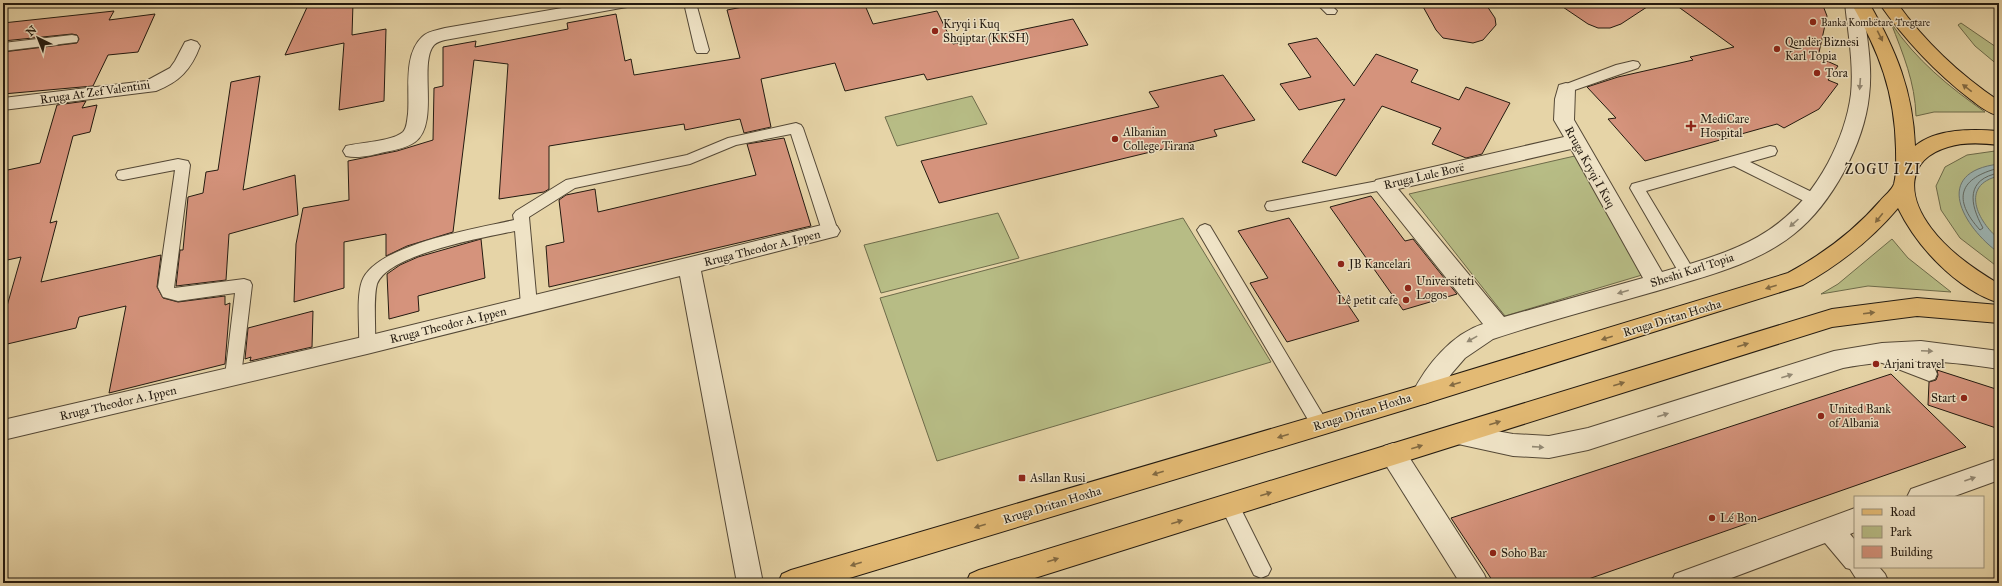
<svg xmlns="http://www.w3.org/2000/svg" width="2002" height="586" font-family="'IM FELL Great Primer',serif">
<style>
.green{fill:#b7bc85;stroke:#6d6b4a}
.water{fill:#9cb5b4;stroke:#6c7772}
.lines{fill:none;stroke-linecap:round;stroke-linejoin:round}
.shore{stroke:#606862;stroke-width:1}
.building{fill:#d5937c;stroke:#231a10}
.lane-casing{stroke:#544836;stroke-width:2}
.street-casing{stroke:#544836;stroke-width:2}
.primary-casing{stroke:#231a10;stroke-width:2}
.lane{fill:#efe3c6;fill-rule:evenodd}
.street{fill:#efe3c6;fill-rule:evenodd}
.primary{fill:#e3ba74;fill-rule:evenodd}
.oneway{fill:#836a42}
.oneway2{fill:#938974}
.poi-dot{fill:#8f2418;stroke:#efe3c6;stroke-width:1.5}
.labels{text-anchor:middle;stroke-width:3;stroke-linejoin:round;paint-order:stroke}
.far-poi-label{font-size:10px;fill:#231a10;stroke:#efe3c6;text-anchor:start}
.poi-label{font-size:12px;fill:#231a10;stroke:#efe3c6;text-anchor:start}
.street-label{font-size:12px;fill:#231a10;stroke:#efe3c6}
.quarter-label{font-size:14px;letter-spacing:1px;fill:#231a10;stroke:#efe3c6}
</style>
<rect width="100%" height="100%" fill="#e6d4a7"/>
<filter id="stains"><feTurbulence type="fractalNoise" baseFrequency=".005" numOctaves="4"/><feColorMatrix values="0 0 0 0 .2 0 0 0 0 .09 0 0 0 0 .02 0 0 0 .5 -.17"/></filter>
<radialGradient id="worn" r=".72"><stop offset=".6" stop-color="#630" stop-opacity="0"/><stop offset="1" stop-color="#630" stop-opacity=".3"/></radialGradient>
<g class="green">
<path d="M1891,23C1916,60 1949,87 1985,112H1934L1916,116C1915,82 1903,54 1891,23Z"/>
<path d="M1961,23L1999,49V66L1975,46L1958,25Z"/>
<path d="M972,96L987,124L897,146L885,117Z"/>
<path d="M1995,151L1999,152V268L1960,238L1941,210L1936,186L1945,167L1967,155Z"/>
<path d="M1579,155L1642,275L1505,316L1409,194Z"/>
<path d="M998,213L1019,258L881,293L864,245Z"/>
<path d="M1183,218L1271,362L937,461L880,298Z"/>
<path d="M1892,239L1908,258L1951,292L1868,286L1821,294L1838,284Z"/>
</g>
<path class="water" d="M1999,164V176C1959,185 1978,222 1999,239V253C1963,227 1931,172 1999,164Z"/>
<g class="lines">
<path class="shore" d="M1999,168C1959,178 1952,199 1980,230L1983,228C1969,203 1966,179 1999,173"/>
</g>
<g class="building">
<path d="M309,3H353L352,35L386,29L384,101L339,110L344,43L285,55Z"/>
<path d="M764,3H864L873,24L937,11L953,44L1073,19L1088,45L927,80L924,74L845,91L835,63L761,79L771,127L744,133L740,119L685,130L684,124L549,146V189L544,192L499,199L508,64L474,60L453,232L407,246L386,256V234L344,242V288L294,302L296,244L303,208L349,200L348,161L397,151L433,140L434,88L443,86V47L476,41L475,47L568,29L567,23L616,14L625,61L631,59L634,75L740,58L727,10Z"/>
<path d="M1421,3H1485L1495,18L1496,25L1483,40L1473,43L1443,38L1436,30Z"/>
<path d="M1557,3H1653L1621,24L1610,28H1598L1588,24Z"/>
<path d="M1673,3H1822L1827,16L1818,57L1838,66L1828,80L1838,84L1819,109L1784,128L1777,124L1645,161L1608,119L1616,118L1587,87L1618,77L1693,60L1690,57L1734,47Z"/>
<path d="M114,11L109,20L155,14L138,52L108,55L93,86L3,94V52L77,43L79,39L77,35L72,34L3,41V23Z"/>
<path d="M1317,38L1354,86L1376,54L1418,70L1411,82L1459,100L1466,87L1510,103L1482,154L1466,158L1432,144L1441,128L1382,106L1336,176L1302,162L1345,99L1299,110L1280,84L1311,77L1288,44Z"/>
<path d="M1223,75L1255,120L1214,130L1217,136L939,203L921,161L1159,107L1149,92Z"/>
<path d="M260,76L243,190L295,175L298,215L229,234L226,280L176,286L180,250H183L188,197L203,193L206,172L218,170L231,82Z"/>
<path d="M86,101L82,108L97,105L90,132L73,136L50,223L57,221L41,282L161,255L157,287L163,298L178,302L225,296V305L230,303L225,364L109,393L126,306L79,317L76,328L3,345V320L21,257L3,261V171L40,163L57,105Z"/>
<path d="M784,138L811,226L549,287L546,246L564,242L559,200L566,195L595,189L598,212L756,175L747,144Z"/>
<path d="M1371,196L1405,241L1413,239L1457,294L1403,310L1330,207Z"/>
<path d="M1289,218L1359,321L1287,342L1250,283L1268,278L1238,231Z"/>
<path d="M481,239L485,278L418,296L419,311L389,319L387,274L400,265L418,257Z"/>
<path d="M313,311L312,347L250,361L251,357L245,359L248,328Z"/>
<path d="M1937,370L1999,390V429L1928,405L1929,382L1936,380L1938,375Z"/>
<path d="M1891,374L1966,447L1577,583H1494L1451,518Z"/>
</g>
<g class="lines">
<defs>
<g id="lane">
<path d="M684,3H696L709,50L707,53H697L695,50Z"/>
<path d="M1316,3H1329L1337,11L1335,14H1327Z"/>
<path d="M72,35L77,36L78,39L77,42L3,51V43Z"/>
<path d="M1633,61L1638,62L1640,65L1638,68L1566,93L1561,92L1559,89L1561,86L1616,65Z"/>
<path d="M796,123L801,125L803,128L838,231L835,235L830,237L825,235L822,231L791,134L736,145L690,164L575,188L529,217L537,305L535,309L529,311L523,309L521,305L515,231C486,237 388,254 377,284C373,298 376,329 375,345L373,350L367,352L361,350L359,345C360,327 356,298 362,281C376,244 479,228 514,220L513,215L516,211L566,180L687,155L728,138Z"/>
<path d="M1770,146L1775,147L1777,151L1775,155L1750,162L1820,196L1822,200L1820,204L1815,205L1810,204L1734,166L1646,191L1696,274L1694,278L1688,280L1682,278L1630,188L1632,184Z"/>
<path d="M178,159L188,161L190,165L174,288L244,279L250,281L252,285L241,376L239,381L233,383L227,381L225,376L235,293L178,301L163,297L158,287L175,170L123,180L118,179L116,175L118,171Z"/>
<path d="M1383,180L1388,181L1390,185L1388,189L1272,211L1267,210L1265,206L1267,202L1272,201Z"/>
<path d="M1205,224L1210,226L1326,420L1329,425L1326,430L1320,433L1314,430L1197,230L1200,226Z"/>
<path d="M1878,347L1935,369L1937,374L1935,379L1929,381L1872,359L1870,354L1872,349Z"/>
<path d="M1229,497L1236,499L1271,569L1268,575L1261,578L1254,575L1220,505L1222,499Z"/>
</g>
<g id="street">
<path d="M591,3H630L627,7L621,8L445,40C441,41 437,42 434,45C418,63 440,124 415,142C407,148 395,150 385,152C373,155 358,159 346,156L343,151L346,146C361,142 391,142 403,132C407,128 407,120 408,114C410,91 403,55 422,37C428,31 438,30 445,28Z"/>
<path d="M1845,3H1863C1866,34 1873,65 1869,96C1864,144 1832,204 1794,234C1758,263 1710,275 1667,288C1609,305 1550,320 1493,339L1465,358L1452,373L1432,401L1424,404L1416,401L1412,394C1426,365 1452,334 1483,324L1376,190L1373,185L1376,180L1564,137L1554,120L1555,99L1559,85L1566,83L1573,85L1575,89L1574,120L1662,272C1736,251 1789,235 1828,163C1839,142 1848,118 1851,94C1854,64 1848,33 1845,3ZM1571,149L1643,278L1504,317L1398,189Z"/>
<path d="M191,40L197,42L200,46C191,70 179,82 156,91L3,110V98L146,81L170,68L175,61L185,42Z"/>
<path d="M830,223L837,226L840,231L837,236L701,271L763,583H737L680,276L367,354L3,440V420L367,336Z"/>
<path d="M1921,341L1999,351V369C1943,360 1900,357 1843,368L1588,450L1549,458L1513,456L1458,444L1449,441L1446,434L1449,427L1458,424L1513,434L1549,436L1588,428L1834,351L1882,343Z"/>
<path d="M1393,443L1402,446L1484,574L1488,583H1460L1384,462L1381,454L1384,446Z"/>
<path d="M1999,458V480L1952,497H1907L1911,489Z"/>
<path d="M1855,508V532L1850,534L1855,540V567H1879L1885,574L1889,583H1859L1850,569L1846,568L1825,543L1718,583H1671L1675,574Z"/>
</g>
<g id="primary">
<path d="M1851,3H1869C1896,50 1913,91 1915,146C1937,128 1973,129 1999,131V145C1982,143 1964,142 1948,147C1904,160 1908,198 1931,228C1949,252 1974,269 1999,284V303C1956,289 1917,247 1898,208C1871,240 1840,264 1803,285L1424,404L833,583H778L782,574L791,570L1424,384L1788,273C1823,254 1854,231 1880,201C1884,196 1892,190 1894,184C1897,173 1896,161 1896,149C1895,93 1879,51 1851,3Z"/>
<path d="M1879,3H1897C1925,42 1959,74 1999,101V116C1988,113 1979,106 1970,99C1935,72 1905,40 1879,3Z"/>
<path d="M1917,298L1999,305V323L1917,316L1832,327L1019,583H966L970,574L979,570L1832,309Z"/>
</g>
</defs>
<use href="#lane" class="lane-casing"/>
<use href="#street" class="street-casing"/>
<use href="#primary" class="primary-casing"/>
<use href="#lane" class="lane"/>
<use href="#street" class="street"/>
<use href="#primary" class="primary"/>
</g>
<defs><path id="oneway-solid" d="M-6-.8H1V-3.2L6.5 0L1 3.2V.8H-6Z"/></defs>
<g class="oneway">
<use href="#oneway-solid" transform="translate(1880 36) rotate(63)"/>
<use href="#oneway-solid" transform="translate(1967 88) rotate(-142)"/>
<use href="#oneway-solid" transform="translate(1879 218) rotate(129)"/>
<use href="#oneway-solid" transform="translate(1771 287) rotate(162)"/>
<use href="#oneway-solid" transform="translate(1869 313) rotate(-7)"/>
<use href="#oneway-solid" transform="translate(1607 338) rotate(163)"/>
<use href="#oneway-solid" transform="translate(1743 345) rotate(-17)"/>
<use href="#oneway-solid" transform="translate(1455 384) rotate(163)"/>
<use href="#oneway-solid" transform="translate(1619 384) rotate(-17)"/>
<use href="#oneway-solid" transform="translate(1495 423) rotate(-17)"/>
<use href="#oneway-solid" transform="translate(1283 436) rotate(163)"/>
<use href="#oneway-solid" transform="translate(1417 447) rotate(-17)"/>
<use href="#oneway-solid" transform="translate(1158 473) rotate(163)"/>
<use href="#oneway-solid" transform="translate(1266 494) rotate(-17)"/>
<use href="#oneway-solid" transform="translate(1177 522) rotate(-17)"/>
<use href="#oneway-solid" transform="translate(980 526) rotate(163)"/>
<use href="#oneway-solid" transform="translate(1053 560) rotate(-17)"/>
<use href="#oneway-solid" transform="translate(856 564) rotate(163)"/>
</g>
<g class="oneway2">
<use href="#oneway-solid" transform="translate(1860 84) rotate(94)"/>
<use href="#oneway-solid" transform="translate(1794 223) rotate(138)"/>
<use href="#oneway-solid" transform="translate(1623 292) rotate(164)"/>
<use href="#oneway-solid" transform="translate(1472 339) rotate(151)"/>
<use href="#oneway-solid" transform="translate(1927 351) rotate(3)"/>
<use href="#oneway-solid" transform="translate(1787 376) rotate(-18)"/>
<use href="#oneway-solid" transform="translate(1663 415) rotate(-18)"/>
<use href="#oneway-solid" transform="translate(1538 447) rotate(4)"/>
<use href="#oneway-solid" transform="translate(1970 479) rotate(-19)"/>
</g>
<g class="poi-dot">
<circle cx="1813" cy="22" r="4"/>
<circle cx="935" cy="31" r="4"/>
<circle cx="1777" cy="49" r="4"/>
<circle cx="1817" cy="73" r="4"/>
<path d="M1689 120h4v4h4v4h-4v4h-4v-4h-4v-4h4z"/>
<circle cx="1115" cy="139" r="4"/>
<circle cx="1341" cy="264" r="4"/>
<circle cx="1408" cy="288" r="4"/>
<circle cx="1406" cy="300" r="4"/>
<circle cx="1876" cy="364" r="4"/>
<circle cx="1964" cy="398" r="4"/>
<circle cx="1821" cy="416" r="4"/>
<rect x="1018" y="474" width="8" height="8" rx="2"/>
<circle cx="1712" cy="518" r="4"/>
<circle cx="1493" cy="553" r="4"/>
</g>
<g class="labels">
<g class="far-poi-label">
<text x="1821" y="26">Banka Kombëtare Tregtare</text>
</g>
<g class="poi-label">
<text x="943" y="28">Kryqi i Kuq<tspan x="943" dy="14">Shqiptar (KKSH)</tspan></text>
<text x="1785" y="46">Qendër Biznesi<tspan x="1785" dy="14">Karl Topia</tspan></text>
<text x="1825" y="77">Tora</text>
<text x="1700" y="123">MediCare<tspan x="1700" dy="14">Hospital</tspan></text>
<text x="1123" y="136">Albanian<tspan x="1123" dy="14">College Tirana</tspan></text>
<text x="1349" y="268">JB Kancelari</text>
<text x="1416" y="285">Universiteti<tspan x="1416" dy="14">Logos</tspan></text>
<text x="1398" y="304" text-anchor="end">Lê petit cafe</text>
<text x="1884" y="368">Arjani travel</text>
<text x="1956" y="402" text-anchor="end">Start</text>
<text x="1829" y="413">United Bank<tspan x="1829" dy="14">of Albania</tspan></text>
<text x="1030" y="482">Asllan Rusi</text>
<text x="1720" y="522">Lé Bon</text>
<text x="1501" y="557">Soho Bar</text>
</g>
<g class="street-label">
<text transform="translate(95 92) rotate(-8)" y="4">Rruga At Zef Valentini</text>
<text transform="translate(1590 167) rotate(61)" y="4">Rruga Kryqi I Kuq</text>
<text transform="translate(1424 176) rotate(-13)" y="4">Rruga Lule Borë</text>
<text transform="translate(762 248) rotate(-14)" y="4">Rruga Theodor A. Ippen</text>
<text transform="translate(1692 270) rotate(-18)" y="4">Sheshi Karl Topia</text>
<text transform="translate(1672 318) rotate(-17)" y="4">Rruga Dritan Hoxha</text>
<text transform="translate(448 325) rotate(-14)" y="4">Rruga Theodor A. Ippen</text>
<text transform="translate(118 403) rotate(-13)" y="4">Rruga Theodor A. Ippen</text>
<text transform="translate(1362 412) rotate(-17)" y="4">Rruga Dritan Hoxha</text>
<text transform="translate(1052 505) rotate(-17)" y="4">Rruga Dritan Hoxha</text>
</g>
<g class="quarter-label">
<text x="1883" y="174">ZOGU I ZI</text>
</g>
</g>
<rect width="2002" height="586" fill="none" stroke="#e6d4a7" stroke-width="16"/>
<rect x="4" y="4" width="1994" height="578" fill="none" stroke="#231a10" stroke-width="2"/>
<rect x="8" y="8" width="1986" height="570" fill="none" stroke="#231a10"/>
<rect x="1854" y="496" width="130" height="72" fill="#efe3c6" stroke="#9d937d"/>
<rect x="1862" y="509" width="20" height="6" fill="#e3ba74" stroke="#9d937d"/>
<text x="1890" y="516" font-size="12" fill="#231a10">Road</text>
<rect x="1862" y="526" width="20" height="12" fill="#b7bc85" stroke="#9d937d"/>
<text x="1890" y="536" font-size="12" fill="#231a10">Park</text>
<rect x="1862" y="546" width="20" height="12" fill="#d5937c" stroke="#9d937d"/>
<text x="1890" y="556" font-size="12" fill="#231a10">Building</text>
<g transform="translate(38 38) rotate(317)" stroke="#efe3c6" stroke-width="3" paint-order="stroke">
<path d="M0-3L7 15L0 10L-7 15Z" fill="#231a10"/>
<text y="-6" font-size="11" font-weight="bold" text-anchor="middle" fill="#231a10">N</text>
</g>
<rect width="100%" height="100%" filter="url(#stains)"/>
<rect width="100%" height="100%" fill="url(#worn)"/>
</svg>
